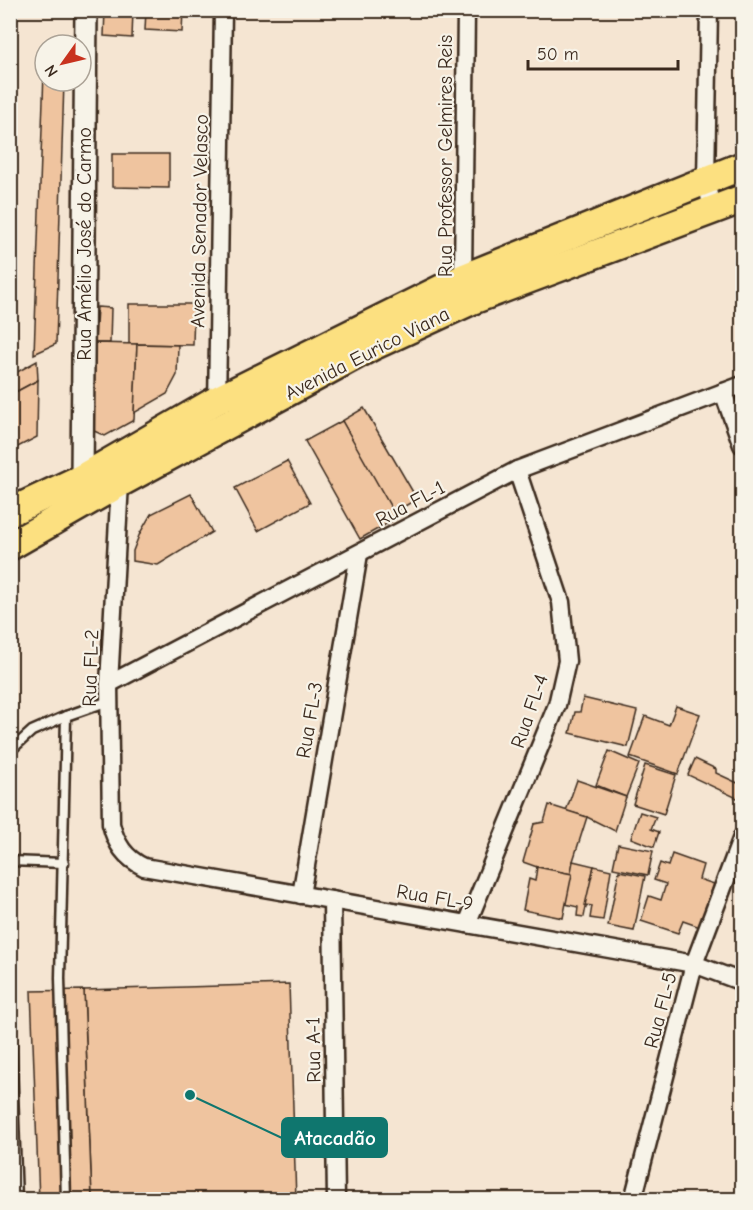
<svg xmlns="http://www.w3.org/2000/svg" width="753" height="1210" font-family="'Comic Neue',sans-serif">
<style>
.building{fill:#efc49f;stroke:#3b2a1e;stroke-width:1.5}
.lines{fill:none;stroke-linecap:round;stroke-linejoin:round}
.service-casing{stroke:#3b2a1e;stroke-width:13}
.minor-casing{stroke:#3b2a1e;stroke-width:21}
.tertiary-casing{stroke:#3b2a1e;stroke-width:26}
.primary-casing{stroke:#3b2a1e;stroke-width:32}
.service{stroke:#f7f3e8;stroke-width:8}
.minor{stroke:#f7f3e8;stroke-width:16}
.tertiary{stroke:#f7f3e8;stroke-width:21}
.primary{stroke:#fce080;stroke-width:27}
.labels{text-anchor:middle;stroke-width:4.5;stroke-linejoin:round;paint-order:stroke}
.street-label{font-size:20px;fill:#3b2a1e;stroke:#f7f3e8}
.leader{fill:none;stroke:#0f766e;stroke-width:2}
.callout-dot{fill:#0f766e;stroke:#f7f3e8;stroke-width:2}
.callout{fill:#0f766e;stroke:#0f766e;stroke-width:2}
.callout-label{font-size:21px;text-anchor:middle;font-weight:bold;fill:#fff}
</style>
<rect width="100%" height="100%" fill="#f5e5d2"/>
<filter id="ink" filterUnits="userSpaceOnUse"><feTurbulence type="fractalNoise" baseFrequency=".0167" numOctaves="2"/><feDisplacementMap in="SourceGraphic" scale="12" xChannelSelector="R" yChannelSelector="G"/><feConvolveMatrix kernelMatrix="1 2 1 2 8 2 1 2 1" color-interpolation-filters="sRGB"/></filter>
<g filter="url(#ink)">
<g class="building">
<path d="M105,10H133L132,38L104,36Z"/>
<path d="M146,10H183L182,32L145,30Z"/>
<path d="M44,72L45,81H64L56,344L34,354Z"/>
<path d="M112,154H169V188L112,187Z"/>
<path d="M129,304H194L193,345L129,344Z"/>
<path d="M97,307L111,308L110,343H95Z"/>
<path d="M95,343L137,344L134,420L105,436L92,430Z"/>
<path d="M137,344L178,345L177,375L167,394L134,413Z"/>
<path d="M37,361L38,380L10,395V376Z"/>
<path d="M38,380L37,437L10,451V395Z"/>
<path d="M364,408L417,499L393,513L342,421Z"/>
<path d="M342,421L397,518L360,539L305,441Z"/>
<path d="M287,461L310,503L258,531L235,488Z"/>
<path d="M191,494L212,532L158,565L133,561V551L140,533L151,514Z"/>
<path d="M583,698L637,711L628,747L570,733L575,712H580Z"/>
<path d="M676,706L700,714L678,774L630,757L645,716L669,725Z"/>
<path d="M609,751L639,764L626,797L596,785Z"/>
<path d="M695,759L716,769V773L742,785L739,799L688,775Z"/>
<path d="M645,765L676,775L664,814L633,804Z"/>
<path d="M577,780L626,797L615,831L587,817L566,811Z"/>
<path d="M549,805L587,817L573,861L572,874L537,867L523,862L534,824L544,822Z"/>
<path d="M640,812L656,817L651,829L659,832L654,847L631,838Z"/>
<path d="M618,844L653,851L648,875L613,868Z"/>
<path d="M672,854L703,865L699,879L714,884L700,927L683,921L678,933L641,921L649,896L661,900L666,884L654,880L660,863L668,866Z"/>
<path d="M573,861L594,866L584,917L577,916L578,907L565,904Z"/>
<path d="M594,866L611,870L603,920L590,918L592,906L585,905Z"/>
<path d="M537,867L572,874L563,918L523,910L529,879L535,881Z"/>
<path d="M619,871L645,876L634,931L608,926Z"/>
<path d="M289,984L296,1200H92L84,990Z"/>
<path d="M84,990L92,1200H39L31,991Z"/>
</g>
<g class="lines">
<defs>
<g id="service">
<path d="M66,716L109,701"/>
<path d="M10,751L32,731L66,716L60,978L66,1200"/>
<path d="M10,861L64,863"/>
<path d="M10,1011L17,1200"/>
</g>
<g id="minor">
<path d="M709,10L706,180L712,210"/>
<path d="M465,283L463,278L466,10"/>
<path d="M723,392L742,445"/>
<path d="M217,406L223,10"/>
<path d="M120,483L109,684L111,824C116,844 125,858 144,867L694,964L742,982"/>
<path d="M109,684L517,470L742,385"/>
<path d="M301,895L359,554"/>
<path d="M332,900L336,1200"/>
<path d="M467,924L557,705L567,661L561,602L517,470"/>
<path d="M633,1200L694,964L742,837"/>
</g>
<path id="tertiary" d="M82,478L86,10"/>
<g id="primary">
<path d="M10,512L82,478L217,400L463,278L742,166"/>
<path d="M10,546L120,483L373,346L473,300L742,199"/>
</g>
</defs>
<use href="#service" class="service-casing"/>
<use href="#minor" class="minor-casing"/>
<use href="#tertiary" class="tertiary-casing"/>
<use href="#primary" class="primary-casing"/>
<use href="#service" class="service"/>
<use href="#minor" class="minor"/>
<use href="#tertiary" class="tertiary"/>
<use href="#primary" class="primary"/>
</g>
</g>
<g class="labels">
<g class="street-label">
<text transform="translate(445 156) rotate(-90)" y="7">Rua Professor Gelmires Reis</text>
<text transform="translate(199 221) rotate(-89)" y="7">Avenida Senador Velasco</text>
<text transform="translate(84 244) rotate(-90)" y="7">Rua Amélio José do Carmo</text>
<text transform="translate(367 353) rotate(-27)" y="7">Avenida Eurico Viana</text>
<text transform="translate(410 503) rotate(-28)" y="7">Rua FL-1</text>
<text transform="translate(90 668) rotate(-88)" y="7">Rua FL-2</text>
<text transform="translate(529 711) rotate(-71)" y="7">Rua FL-4</text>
<text transform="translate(309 720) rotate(-80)" y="7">Rua FL-3</text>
<text transform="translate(435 897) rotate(10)" y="7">Rua FL-9</text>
<text transform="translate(660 1010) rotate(-75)" y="7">Rua FL-5</text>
<text transform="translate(313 1050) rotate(-91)" y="7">Rua A-1</text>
</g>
</g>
<path class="leader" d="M190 1095L282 1138"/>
<circle class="callout-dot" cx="190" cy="1095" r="6"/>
<rect class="callout" x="282" y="1118" width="105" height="39" rx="6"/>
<g class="callout-label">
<text x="335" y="1145">Atacadão</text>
</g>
<rect width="753" height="1210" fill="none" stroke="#f7f3e8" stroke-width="36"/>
<rect x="18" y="18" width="717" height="1174" fill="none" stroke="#3b2a1e" stroke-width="2" filter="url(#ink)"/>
<g transform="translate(63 63) rotate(236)"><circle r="28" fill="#f7f3e8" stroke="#aca397" stroke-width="1.5"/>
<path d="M0-4.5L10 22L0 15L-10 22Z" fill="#c8321e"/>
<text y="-9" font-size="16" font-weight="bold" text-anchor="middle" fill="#3b2a1e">N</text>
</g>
<path d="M528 60v9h150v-9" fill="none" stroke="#3b2a1e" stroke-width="3"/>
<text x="537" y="60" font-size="18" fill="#3b2a1e" stroke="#f7f3e8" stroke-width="4.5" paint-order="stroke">50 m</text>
</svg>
